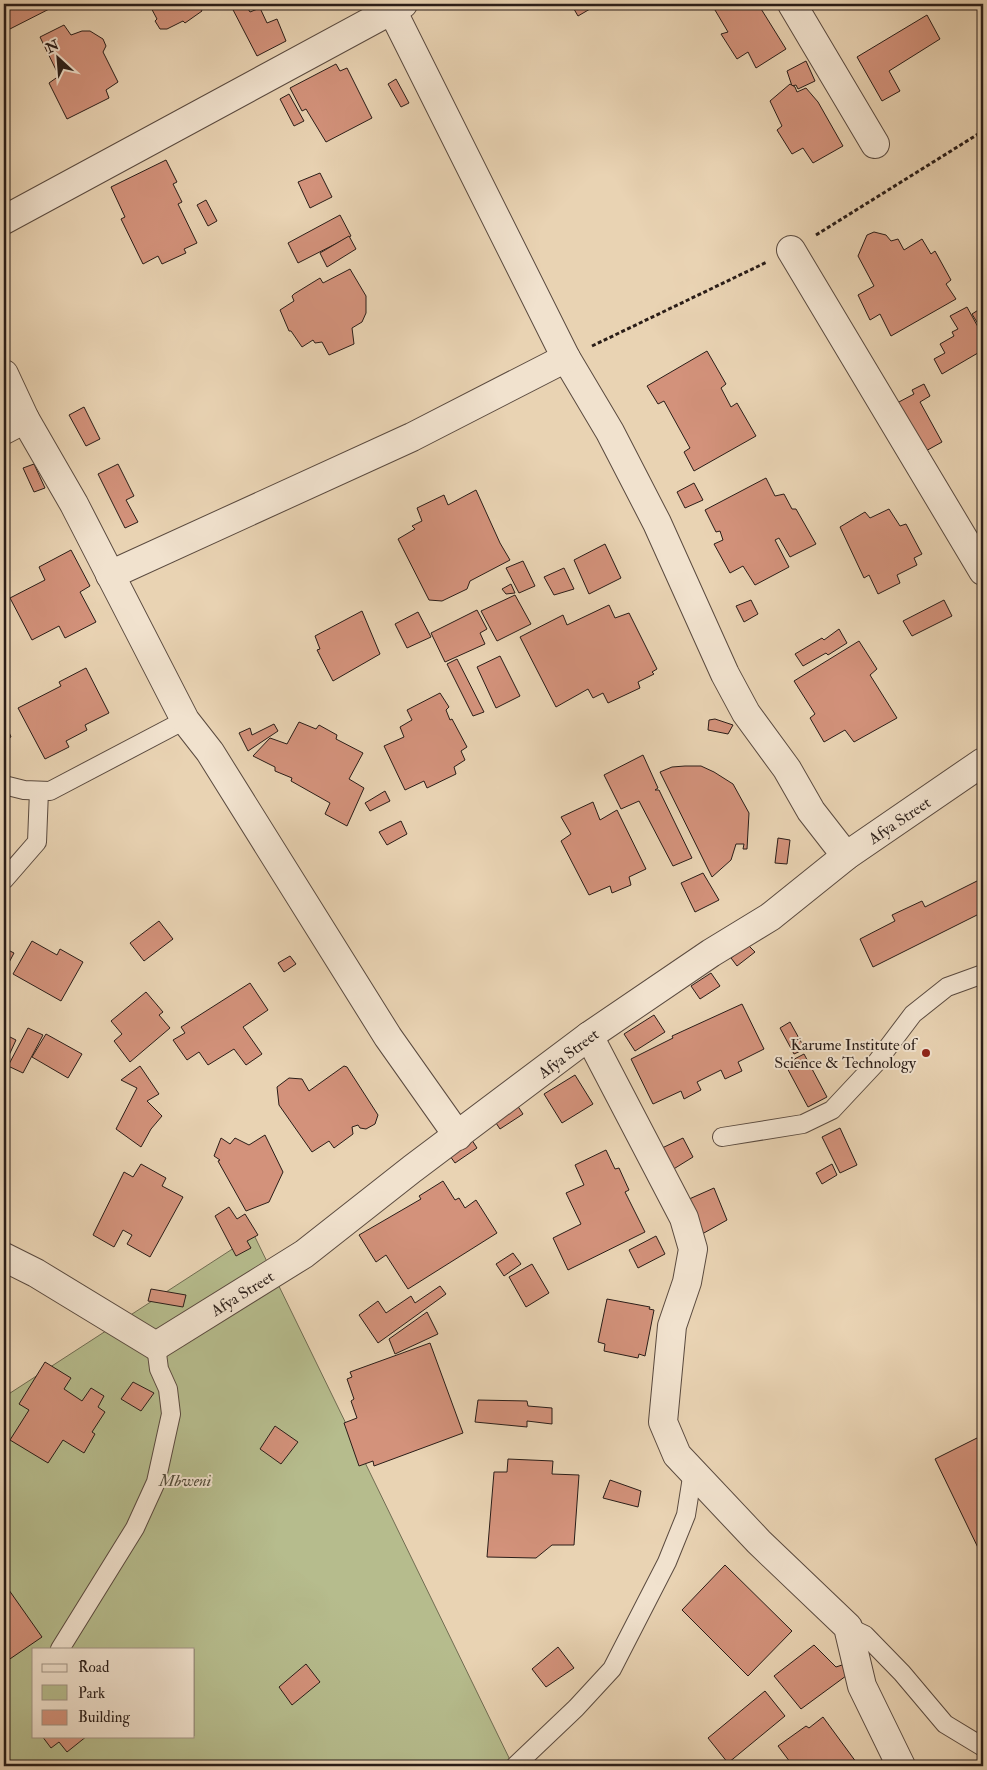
<svg xmlns="http://www.w3.org/2000/svg" width="987" height="1770" font-family="'IM FELL Double Pica',serif">
<style>
.green{fill:#b6bc8d;stroke:#706c52;fill-rule:evenodd}
.building{fill:#d3927b;stroke:#2a1d18}
.lines{fill:none;stroke-linecap:round;stroke-linejoin:round}
.lane-casing{stroke:#5a4a3f;stroke-width:20}
.street-casing{stroke:#5a4a3f;stroke-width:30}
.path{stroke:#2a1d18;stroke-width:3;stroke-dasharray:4 2.5;stroke-linecap:butt}
.lane{stroke:#f1e2ce;stroke-width:18}
.street{stroke:#f1e2ce;stroke-width:28}
.poi-dot{fill:#8f2418;stroke:#f1e2ce;stroke-width:2}
.labels{text-anchor:middle;stroke-width:4;stroke-linejoin:round;paint-order:stroke}
.street-label{font-size:16px;fill:#2a1d18;stroke:#f1e2ce}
.poi-label{font-size:16px;fill:#2a1d18;stroke:#f1e2ce;text-anchor:end}
.park-label{font-size:16px;font-style:italic;fill:#544d3b;stroke:#f1e2ce}
</style>
<rect width="100%" height="100%" fill="#e9d3b3"/>
<filter id="stains"><feTurbulence type="fractalNoise" baseFrequency=".004" numOctaves="4"/><feColorMatrix values="0 0 0 0 .2 0 0 0 0 .09 0 0 0 0 .02 0 0 0 .5 -.17"/></filter>
<radialGradient id="worn" r=".72"><stop offset=".6" stop-color="#630" stop-opacity="0"/><stop offset="1" stop-color="#630" stop-opacity=".3"/></radialGradient>
<path class="green" d="M254,1235L513,1766H4V1397ZM34,1649H194V1736H34Z"/>
<g class="building">
<path d="M4,4H59L4,32Z"/>
<path d="M149,4H201L199,5L202,11L185,23L183,21L167,29H160L155,21L157,19Z"/>
<path d="M230,4H245L250,12L260,8L267,23L277,19L286,41L257,56Z"/>
<path d="M571,4H588L590,9L578,16Z"/>
<path d="M713,4H758L786,49L756,68L748,52L737,59L721,34L728,32L712,5Z"/>
<path d="M927,15L940,39L889,71L900,91L882,101L857,57Z"/>
<path d="M64,25L71,35L82,31H90L103,39L106,46L103,52L118,82L106,90L109,98L67,119L49,83L59,76L40,37Z"/>
<path d="M806,61L815,81L798,89L796,85L792,86L787,71Z"/>
<path d="M336,64L340,71L347,68L372,118L326,142L306,109L302,111L290,88Z"/>
<path d="M396,79L409,103L401,107L388,84Z"/>
<path d="M790,84L795,87L797,92L806,88L818,102L843,146L813,163L803,148L792,154L777,130L782,126L770,101Z"/>
<path d="M289,94L304,121L294,126L280,99Z"/>
<path d="M166,160L177,182L173,184L182,202L178,204L197,243L184,249L186,253L162,264L158,256L143,264L121,219L125,217L111,187Z"/>
<path d="M320,173L332,197L310,208L298,182Z"/>
<path d="M206,200L217,221L208,226L197,205Z"/>
<path d="M340,215L351,236L298,263L288,243Z"/>
<path d="M874,232L886,235L891,241L898,239L904,250L922,239L931,254L935,251L951,280L946,284L956,299L891,336L880,314L870,320L858,295L874,286L858,256L867,235Z"/>
<path d="M349,236L356,249L327,267L320,253Z"/>
<path d="M350,269L366,296V313L362,322L352,328L354,344L329,355L322,342L315,343L313,340L302,347L291,331H289L280,310L294,301L292,296L294,294L320,278L323,283Z"/>
<path d="M967,307L983,336V350L942,374L934,359L945,353L940,344L954,336L952,332L958,329L950,316Z"/>
<path d="M983,307V332L972,314Z"/>
<path d="M707,351L726,384L721,388L731,407L737,403L756,436L694,471L684,452L690,448L664,401L658,404L647,386Z"/>
<path d="M924,384L930,396L920,402L942,442L924,452L897,403L914,394L912,390Z"/>
<path d="M84,407L100,439L86,446L69,415Z"/>
<path d="M34,464L45,488L34,492L23,468Z"/>
<path d="M118,464L134,496L126,500L138,522L125,528L98,474Z"/>
<path d="M766,478L775,496L784,494L792,509H796L816,544L790,557L779,538L775,540L789,567L755,585L743,566L730,573L714,544L723,540L720,531L716,532L705,510Z"/>
<path d="M694,483L703,500L685,508L677,492Z"/>
<path d="M476,490L500,543L510,560L470,581L467,589L442,601L429,600L398,539L415,529L412,526L422,521L417,508L444,495L448,505Z"/>
<path d="M889,509L900,526L906,524L922,554L914,558L917,565L897,575L900,583L878,594L869,575L864,578L840,527L865,512L870,518Z"/>
<path d="M605,544L621,578L589,594L574,560Z"/>
<path d="M71,550L90,586L80,592L96,622L65,638L59,626L32,640L10,598L45,580L39,567Z"/>
<path d="M523,561L535,586L519,593L506,568Z"/>
<path d="M564,568L574,589L554,595L544,577Z"/>
<path d="M511,584L515,593L506,594L502,589Z"/>
<path d="M515,595L531,624L497,641L481,611Z"/>
<path d="M751,600L758,614L744,622L736,606Z"/>
<path d="M944,600L952,616L912,636L903,621Z"/>
<path d="M609,605L615,618L629,613L657,669L652,672L654,674L638,682L640,688L608,703L603,693L593,698L588,689L556,707L520,637L563,615L567,625Z"/>
<path d="M477,610L487,629L480,633L485,644L445,662L431,633Z"/>
<path d="M362,611L380,654L333,681L317,650L320,649L315,636Z"/>
<path d="M418,612L431,637L407,648L395,624Z"/>
<path d="M839,629L847,643L828,655L826,653L803,666L795,654L822,638L824,640Z"/>
<path d="M859,641L877,669L870,675L897,718L854,742L845,730L824,742L810,718L815,714L794,681Z"/>
<path d="M500,656L520,696L496,708L477,667Z"/>
<path d="M457,659L484,712L473,716L447,664Z"/>
<path d="M86,668L109,713L85,725L87,730L66,741L69,747L45,759L18,708L61,686L59,682Z"/>
<path d="M440,693L449,707L446,710L450,720L452,719L467,747L461,751L465,760L454,767L456,774L427,788L424,781L405,790L384,746L404,737L400,727L412,720L407,710Z"/>
<path d="M715,719L733,725L728,734L708,730L709,720Z"/>
<path d="M4,720L11,737L4,740Z"/>
<path d="M299,722L316,729L319,725L337,735L336,739L363,753L349,779L364,788L347,826L325,814L330,803L291,781L292,778L275,771V767L253,756L270,738L287,744Z"/>
<path d="M274,724L278,731L248,751L239,733L250,728L252,735Z"/>
<path d="M643,755L658,788L655,790H659L692,858L673,866L639,801L621,809L604,775Z"/>
<path d="M685,766H701L714,772L733,784L749,813L747,849H743L744,844H736L731,860L712,877L660,772L672,767Z"/>
<path d="M385,791L390,801L370,811L365,803Z"/>
<path d="M593,802L600,820L617,810L646,869L629,877L631,885L612,893L610,886L589,895L561,841L571,834L561,817Z"/>
<path d="M401,821L407,834L387,845L379,832Z"/>
<path d="M778,838L790,840L787,864L775,863Z"/>
<path d="M703,873L719,900L695,912L681,883Z"/>
<path d="M983,878V912L873,967L860,939L895,921L892,915L922,901L925,907Z"/>
<path d="M159,921L173,939L144,961L130,943Z"/>
<path d="M32,941L57,955L60,949L83,962L61,1001L13,974Z"/>
<path d="M748,945L755,952L737,966L731,958Z"/>
<path d="M4,948L14,953L4,972Z"/>
<path d="M290,956L296,964L284,972L278,963Z"/>
<path d="M711,973L720,986L700,999L691,986Z"/>
<path d="M250,983L268,1010L243,1027L262,1054L246,1065L234,1049L208,1065L199,1052L187,1060L173,1040L185,1033L181,1027Z"/>
<path d="M146,992L163,1012L159,1015L170,1028L130,1062L114,1041L122,1034L111,1021Z"/>
<path d="M742,1004L764,1049L738,1062L742,1071L725,1079L721,1070L697,1082L701,1090L684,1099L681,1091L653,1104L631,1059L673,1038L672,1036Z"/>
<path d="M654,1015L665,1032L635,1051L624,1034Z"/>
<path d="M790,1022L805,1049L794,1054L780,1028Z"/>
<path d="M28,1028L43,1035L23,1073L8,1066Z"/>
<path d="M4,1034L16,1040L5,1064H4Z"/>
<path d="M46,1034L82,1054L68,1078L32,1057Z"/>
<path d="M804,1054L827,1097L808,1107L785,1064Z"/>
<path d="M140,1066L159,1094L147,1101L162,1116L151,1129L141,1147L116,1129L137,1088L121,1080Z"/>
<path d="M344,1066L347,1067L378,1115L375,1124L366,1129L360,1128L358,1125L352,1127L353,1134L334,1148L329,1141L312,1152L279,1105L277,1087L289,1078L302,1079L309,1091Z"/>
<path d="M575,1075L593,1104L562,1123L544,1094Z"/>
<path d="M515,1102L523,1114L500,1129L492,1117Z"/>
<path d="M840,1128L857,1165L840,1173L822,1137Z"/>
<path d="M468,1134L477,1148L455,1163L445,1149Z"/>
<path d="M265,1135L283,1172L269,1202L246,1211L218,1161L220,1160L214,1156L221,1138L230,1144L235,1138L249,1145Z"/>
<path d="M683,1138L693,1157L672,1170L660,1149Z"/>
<path d="M606,1150L615,1169L619,1168L629,1190L625,1192L645,1232L568,1270L553,1238L581,1224L566,1193L584,1185L575,1165Z"/>
<path d="M141,1164L166,1178L162,1186L183,1197L150,1257L127,1244L132,1235L123,1230L114,1247L93,1235L124,1172L133,1177Z"/>
<path d="M832,1164L837,1175L822,1184L816,1173Z"/>
<path d="M443,1181L455,1200L459,1198L465,1208L476,1200L497,1233L408,1289L386,1255L376,1262L359,1235L421,1199L419,1196Z"/>
<path d="M714,1188L727,1220L695,1238L678,1204Z"/>
<path d="M229,1207L237,1219L245,1214L258,1235L247,1241L251,1248L236,1256L215,1216Z"/>
<path d="M656,1236L665,1254L638,1268L629,1250Z"/>
<path d="M513,1253L521,1264L504,1276L496,1264Z"/>
<path d="M532,1264L549,1293L526,1307L509,1277Z"/>
<path d="M440,1286L446,1294L378,1343L359,1315L378,1301L386,1313L411,1296L415,1303Z"/>
<path d="M151,1289L186,1295L183,1307L148,1301Z"/>
<path d="M607,1299L650,1307L649,1309L654,1310L645,1356L639,1354L638,1358L604,1351L605,1344L598,1342Z"/>
<path d="M427,1312L438,1334L395,1354L389,1339Z"/>
<path d="M430,1343L463,1433L374,1466L373,1461L359,1466L344,1423L357,1418L351,1401L354,1399L347,1379L352,1377L350,1372Z"/>
<path d="M45,1362L71,1378L64,1389L82,1401L91,1388L104,1396L98,1407L105,1412L92,1432L95,1434L84,1453L63,1440L48,1463L10,1440L29,1410L19,1404Z"/>
<path d="M133,1382L154,1393L141,1411L121,1399Z"/>
<path d="M478,1400L527,1401L528,1406L552,1408V1424L527,1421V1427L475,1422Z"/>
<path d="M275,1426L298,1442L281,1464L260,1449Z"/>
<path d="M979,1437L983,1445V1558L935,1459Z"/>
<path d="M508,1459L553,1461L552,1474L579,1475L574,1545H552L536,1558L487,1557L494,1472H507Z"/>
<path d="M610,1480L641,1491L638,1507L603,1498Z"/>
<path d="M725,1565L792,1631L748,1676L682,1610Z"/>
<path d="M4,1583L42,1637L4,1663Z"/>
<path d="M814,1645L836,1667L842,1665L850,1673L801,1709L774,1676Z"/>
<path d="M558,1647L574,1668L546,1687L532,1669Z"/>
<path d="M306,1664L320,1682L292,1705L279,1687Z"/>
<path d="M765,1691L785,1716L728,1763L708,1738Z"/>
<path d="M823,1717L859,1766H793L778,1746L806,1726L809,1728Z"/>
<path d="M42,1736H87L67,1752L59,1742L51,1748Z"/>
</g>
<g class="lines">
<defs>
<g id="lane">
<path d="M4,785L24,790L50,791L185,720"/>
<path d="M4,880L37,842L39,791"/>
<path d="M722,1137L803,1124L832,1110L876,1063L913,1014L947,987L983,974"/>
<path d="M848,1627L865,1635L902,1673L945,1724L983,1747"/>
<path d="M60,1649L135,1528L156,1482L171,1414L168,1389L159,1369L156,1346"/>
<path d="M515,1766L576,1708L612,1669L667,1562L686,1515L693,1471"/>
</g>
<g id="street">
<path d="M389,4L566,358L610,432L657,523L725,674L746,713L787,769L811,811L846,856"/>
<path d="M792,4L875,144"/>
<path d="M4,220L403,4"/>
<path d="M791,250L983,571"/>
<path d="M4,374L25,419L74,504L185,720L210,752L388,1037L458,1136"/>
<path d="M4,430L25,419"/>
<path d="M110,575L412,437L566,358"/>
<path d="M589,1036L684,1218L693,1249L687,1282L672,1326L663,1422L677,1455L759,1542L848,1627L862,1686L901,1766"/>
<path d="M4,1257L36,1273L156,1346L304,1254L412,1169L589,1036L711,953L770,917L846,856L983,762"/>
</g>
</defs>
<use href="#lane" class="lane-casing"/>
<use href="#street" class="street-casing"/>
<g class="path">
<path d="M816,235L983,131"/>
<path d="M592,346L767,262"/>
</g>
<use href="#lane" class="lane"/>
<use href="#street" class="street"/>
</g>
<circle class="poi-dot" cx="926" cy="1053" r="5"/>
<g class="labels">
<g class="street-label">
<text transform="translate(899 820) rotate(-34)" y="6">Afya Street</text>
<text transform="translate(568 1053) rotate(-37)" y="6">Afya Street</text>
<text transform="translate(242 1293) rotate(-32)" y="6">Afya Street</text>
</g>
<g class="poi-label">
<text x="916" y="1050">Karume Institute of<tspan x="916" dy="18">Science &amp; Technology</tspan></text>
</g>
<g class="park-label">
<text x="185" y="1486">Mbweni</text>
</g>
</g>
<rect width="987" height="1770" fill="none" stroke="#e9d3b3" stroke-width="20"/>
<rect x="5" y="5" width="977" height="1760" fill="none" stroke="#2a1d18" stroke-width="2.5"/>
<rect x="10" y="10" width="967" height="1750" fill="none" stroke="#2a1d18"/>
<rect x="32" y="1648" width="162" height="90" fill="#f1e2ce" stroke="#a19385"/>
<rect x="42" y="1664" width="25" height="8" fill="#f1e2ce" stroke="#a19385"/>
<text x="78" y="1672" font-size="15" fill="#2a1d18">Road</text>
<rect x="42" y="1685" width="25" height="15" fill="#b6bc8d" stroke="#a19385"/>
<text x="78" y="1698" font-size="15" fill="#2a1d18">Park</text>
<rect x="42" y="1710" width="25" height="15" fill="#d3927b" stroke="#a19385"/>
<text x="78" y="1722" font-size="15" fill="#2a1d18">Building</text>
<g transform="translate(58 58) rotate(334)" stroke="#f1e2ce" stroke-width="4" paint-order="stroke">
<path d="M0-4L9 19L0 12L-9 19Z" fill="#2a1d18"/>
<text y="-8" font-size="14" font-weight="bold" text-anchor="middle" fill="#2a1d18">N</text>
</g>
<rect width="100%" height="100%" filter="url(#stains)"/>
<rect width="100%" height="100%" fill="url(#worn)"/>
</svg>
